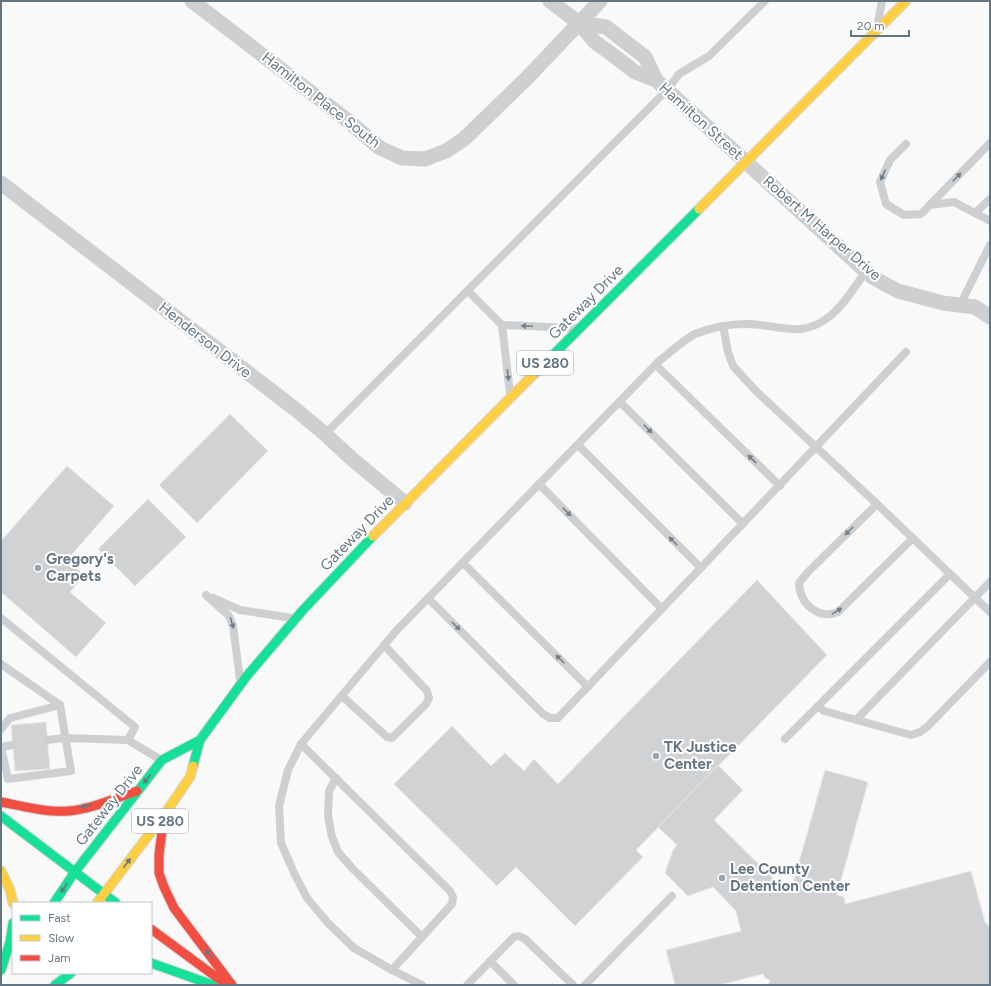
<svg xmlns="http://www.w3.org/2000/svg" width="991" height="986" font-family="Figtree,sans-serif">
<style>
.building{fill:#d0d2d3;stroke:#e8e8e8}
.lines{fill:none;stroke-linecap:round;stroke-linejoin:round}
.fast-casing{stroke:#d5d6d7;stroke-width:11}
.slow-casing{stroke:#d5d6d7;stroke-width:11}
.jam-casing{stroke:#d5d6d7;stroke-width:11}
.lane{stroke:#cecfd0;stroke-width:8}
.street{stroke:#cecfd0;stroke-width:15}
.fast{stroke:#16e098;stroke-width:9}
.slow{stroke:#ffcf43;stroke-width:9}
.jam{stroke:#f24e42;stroke-width:9}
.oneway{fill:#707f8b}
.oneway2{fill:#657683}
.poi-dot{fill:#99a4ac;stroke:#fff;stroke-width:1.5}
.labels{text-anchor:middle;stroke-width:4;stroke-linejoin:round;paint-order:stroke}
.shield{fill:#fff;stroke:#939fa8;stroke-width:1}
.shield-label{font-size:14px;font-weight:bold;fill:#657683}
.street-label{font-size:15px;fill:#657683;stroke:#fff}
.poi-label{font-size:15px;font-weight:bold;fill:#657683;stroke:#fff;text-anchor:start}
</style>
<rect width="100%" height="100%" fill="#f9f9f9"/>
<g class="building">
<path d="M230,414L268,451L197,523L159,485Z"/>
<path d="M67,466L114,506L67,560L85,575L70,592L106,623L76,657L1,592V541Z"/>
<path d="M148,499L186,537L135,586L98,549Z"/>
<path d="M757,580L827,655L636,850L643,857L575,926L516,867L497,886L394,784L452,726L491,766L505,753L524,771L534,759L558,784Z"/>
<path d="M46,722L50,769L15,771L11,725Z"/>
<path d="M718,765L743,790L714,820L784,889L787,886L792,887L825,770L868,782L837,895L844,897L845,904L971,871L985,922L990,927V985H768L770,980L765,978L763,974L719,985H675L666,950L741,931L736,911L713,887L688,896L665,873L673,850L677,845L658,827Z"/>
</g>
<g class="lines">
<defs>
<g id="fast">
<path d="M533,375L699,209"/>
<path d="M193,766L200,740L246,677L303,610L373,536"/>
<path d="M1,816L116,903"/>
<path d="M54,903L74,873L162,760L200,740"/>
<path d="M151,963L213,985"/>
<path d="M1,970L10,942L13,923"/>
<path d="M55,985L71,973"/>
</g>
<g id="slow">
<path d="M699,209L906,1"/>
<path d="M373,536L533,375"/>
<path d="M1,871L10,890L13,903"/>
<path d="M97,903L164,815L190,777L193,766"/>
</g>
<g id="jam">
<path d="M1,802C23,806 46,813 69,811C92,809 115,798 137,791"/>
<path d="M164,815L159,855V873L164,887L174,908L232,985"/>
<path d="M151,929L227,985"/>
</g>
</defs>
<use href="#fast" class="fast-casing"/>
<use href="#slow" class="slow-casing"/>
<use href="#jam" class="jam-casing"/>
<g class="lane">
<path d="M878,22L882,1"/>
<path d="M906,144L890,160L880,182L886,204L904,215L921,214L990,143"/>
<path d="M930,205L954,202L990,221"/>
<path d="M975,213L990,199"/>
<path d="M468,291L502,325L510,394"/>
<path d="M960,305L990,245"/>
<path d="M502,325L575,328"/>
<path d="M723,326L728,352L733,366L756,391L877,504L990,612"/>
<path d="M656,365L780,486"/>
<path d="M620,402L743,524"/>
<path d="M325,434L667,90L679,74L709,56L765,1"/>
<path d="M578,445L701,568"/>
<path d="M539,484L662,609"/>
<path d="M877,504L808,572L799,583C800,604 818,620 838,612L913,538"/>
<path d="M463,563L588,687"/>
<path d="M206,595L229,616L233,626L240,679"/>
<path d="M213,598L240,610L292,618"/>
<path d="M428,598L543,714L550,718H558L906,352"/>
<path d="M1,618L135,727L128,740L161,760"/>
<path d="M1,664L60,705L71,771L8,779L1,747"/>
<path d="M342,696L387,737L392,738L426,704L429,698L427,691L384,645"/>
<path d="M818,706L824,711L911,735L920,732L927,727L990,662"/>
<path d="M856,720L990,582"/>
<path d="M1,729L10,718L60,705"/>
<path d="M785,739L950,574"/>
<path d="M47,740L65,738L128,740"/>
<path d="M301,744L450,891L453,897L452,904L392,970"/>
<path d="M1,747L13,745"/>
<path d="M336,778L329,791L328,816L332,837L338,852L352,868L422,937"/>
<path d="M490,961L514,985"/>
<path d="M422,985L392,970L354,948L328,923L307,898L295,875L281,843L279,806L288,770L301,744L396,631L658,362C667,355 686,338 695,334C710,328 729,324 746,324C778,324 801,340 830,316C845,304 855,286 866,271"/>
<path d="M467,985L514,937L519,936L525,939L573,985"/>
<path d="M585,985L672,896"/>
</g>
<g class="street">
<path d="M192,1L347,120L380,148L402,158L425,159L446,151L464,139L527,78L600,1"/>
<path d="M550,1L579,23L595,42L613,55L635,72L656,80L872,277L898,291L943,303L975,307L990,317"/>
<path d="M579,23L606,27L645,57L656,80"/>
<path d="M1,183L295,409L325,434L352,459L405,503"/>
</g>
<use href="#fast" class="fast"/>
<use href="#slow" class="slow"/>
<use href="#jam" class="jam"/>
</g>
<defs><path id="oneway-solid" d="M-6-.8H1V-3.2L6.5 0L1 3.2V.8H-6Z"/></defs>
<g class="oneway">
<use href="#oneway-solid" transform="translate(883 175) rotate(114)"/>
<use href="#oneway-solid" transform="translate(957 177) rotate(-46)"/>
<use href="#oneway-solid" transform="translate(527 326) rotate(-178)"/>
<use href="#oneway-solid" transform="translate(508 375) rotate(83)"/>
<use href="#oneway-solid" transform="translate(648 429) rotate(45)"/>
<use href="#oneway-solid" transform="translate(752 459) rotate(-136)"/>
<use href="#oneway-solid" transform="translate(567 512) rotate(45)"/>
<use href="#oneway-solid" transform="translate(849 531) rotate(135)"/>
<use href="#oneway-solid" transform="translate(673 541) rotate(-135)"/>
<use href="#oneway-solid" transform="translate(837 611) rotate(-32)"/>
<use href="#oneway-solid" transform="translate(232 623) rotate(73)"/>
<use href="#oneway-solid" transform="translate(456 626) rotate(45)"/>
<use href="#oneway-solid" transform="translate(560 659) rotate(-135)"/>
</g>
<g class="oneway2">
<use href="#oneway-solid" transform="translate(147 779) rotate(129)"/>
<use href="#oneway-solid" transform="translate(86 806) rotate(166)"/>
<use href="#oneway-solid" transform="translate(127 863) rotate(-53)"/>
<use href="#oneway-solid" transform="translate(64 888) rotate(125)"/>
<use href="#oneway-solid" transform="translate(209 954) rotate(-127)"/>
</g>
<g class="poi-dot">
<circle cx="38" cy="568" r="4"/>
<circle cx="656" cy="756" r="4"/>
<circle cx="722" cy="878" r="4"/>
</g>
<g class="labels">
<g class="shield">
<rect x="517" y="351" width="56" height="24" rx="3"/>
<rect x="132" y="809" width="56" height="24" rx="3"/>
</g>
<g class="shield-label">
<text x="545" y="368">US 280</text>
<text x="160" y="826">US 280</text>
</g>
<g class="street-label">
<text transform="translate(321 100) rotate(38)" y="5">Hamilton Place South</text>
<text transform="translate(701 121) rotate(42)" y="5">Hamilton Street</text>
<text transform="translate(822 228) rotate(41)" y="5">Robert M Harper Drive</text>
<text transform="translate(586 302) rotate(-45)" y="5">Gateway Drive</text>
<text transform="translate(205 340) rotate(38)" y="5">Henderson Drive</text>
<text transform="translate(357 533) rotate(-46)" y="5">Gateway Drive</text>
<text transform="translate(109 805) rotate(-52)" y="5">Gateway Drive</text>
</g>
<g class="poi-label">
<text x="46" y="564">Gregory's<tspan x="46" dy="17">Carpets</tspan></text>
<text x="664" y="752">TK Justice<tspan x="664" dy="17">Center</tspan></text>
<text x="730" y="874">Lee County<tspan x="730" dy="17">Detention Center</tspan></text>
</g>
</g>
<rect width="991" height="986" fill="none" stroke="#657683" stroke-width="4"/>
<rect x="12" y="902" width="140" height="72" fill="#ffffff" stroke="#c1c8cd"/>
<rect x="20" y="915" width="20" height="6" fill="#16e098" stroke="#c1c8cd"/>
<text x="48" y="922" font-size="12" fill="#657683">Fast</text>
<rect x="20" y="935" width="20" height="6" fill="#ffcf43" stroke="#c1c8cd"/>
<text x="48" y="942" font-size="12" fill="#657683">Slow</text>
<rect x="20" y="955" width="20" height="6" fill="#f24e42" stroke="#c1c8cd"/>
<text x="48" y="962" font-size="12" fill="#657683">Jam</text>
<path d="M851 30v6h58v-6" fill="none" stroke="#657683" stroke-width="2"/>
<text x="857" y="30" font-size="12" fill="#657683" stroke="#ffffff" stroke-width="3" paint-order="stroke">20 m</text>
</svg>
